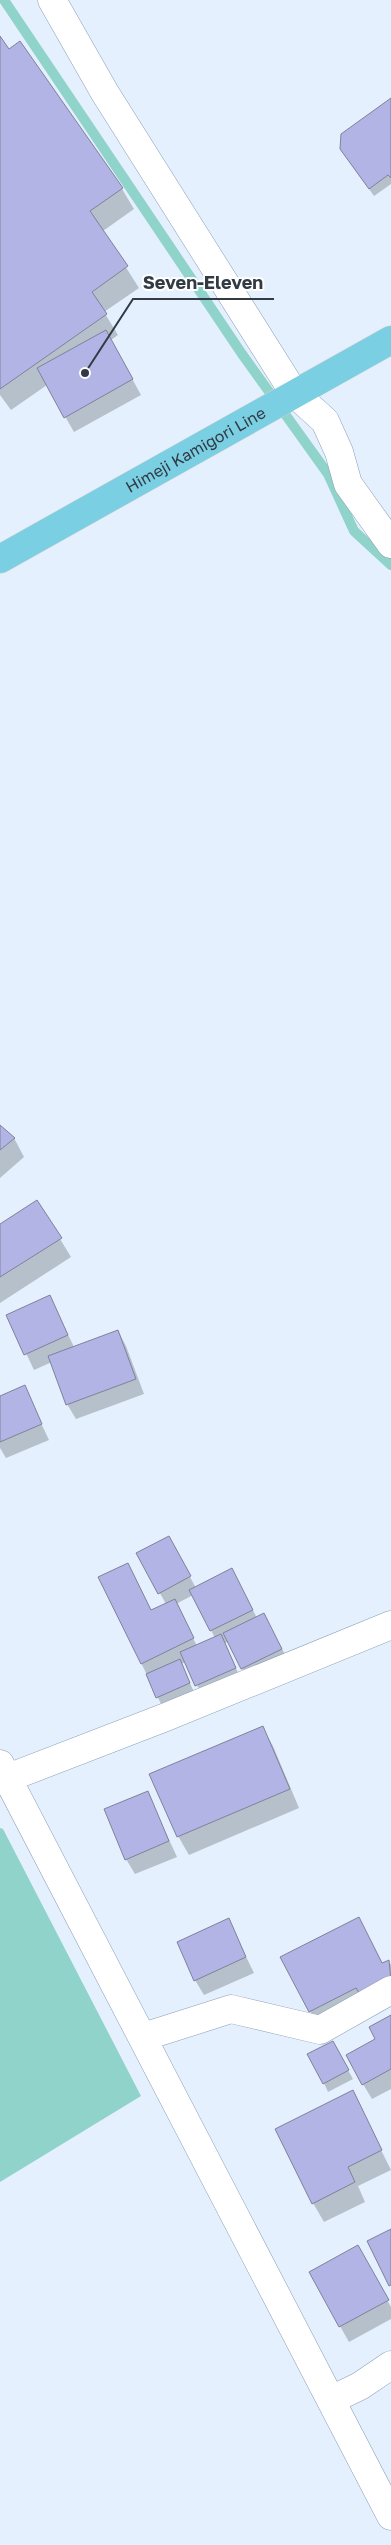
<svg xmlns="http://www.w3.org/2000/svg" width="391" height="2545" font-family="'Golos Text',sans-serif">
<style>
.water{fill:#8fd3ca}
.shadow{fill:#0003;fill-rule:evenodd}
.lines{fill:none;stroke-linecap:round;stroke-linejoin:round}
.stream{stroke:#8fd3ca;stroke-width:10}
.building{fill:#b2b4e5;stroke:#80819a}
.minor-casing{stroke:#8da0b5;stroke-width:29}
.major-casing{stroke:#ced0d2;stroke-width:29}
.minor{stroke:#fff;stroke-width:28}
.major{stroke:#7acfe3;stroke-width:28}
.labels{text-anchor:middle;stroke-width:4;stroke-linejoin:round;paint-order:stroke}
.street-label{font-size:16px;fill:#323a43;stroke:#fff}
.leader{fill:none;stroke:#323a43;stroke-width:2}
.callout-dot{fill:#323a43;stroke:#fff;stroke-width:2}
.callout-label{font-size:18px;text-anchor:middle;font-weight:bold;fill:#323a43;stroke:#fff;stroke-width:4;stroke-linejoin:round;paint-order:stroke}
</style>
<rect width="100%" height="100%" fill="#e4f0fe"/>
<path class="water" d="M0,1828L3,1829L141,2096L0,2182Z"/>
<g class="shadow">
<path d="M0,38L9,51L20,43L122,189L134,209L103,231L139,288L104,312L118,335L111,340L141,395L74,432L47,385L11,410L0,395Z"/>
<path d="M391,99V184L374,196L341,149Z"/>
<path d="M0,1126L14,1138L24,1157L0,1178Z"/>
<path d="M0,1225L60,1239L71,1257L0,1303Z"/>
<path d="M50,1297L74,1347L118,1331L126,1346L144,1394L76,1419L67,1404L52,1362L34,1370L8,1315Z"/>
<path d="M24,1387L49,1440L6,1458L0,1448V1397Z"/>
<path d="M177,1553L196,1588L240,1585L257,1618L264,1615L290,1664L250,1683L228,1642L225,1643L243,1684L205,1701L186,1662L181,1664L194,1692L162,1706L100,1578L151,1611L166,1604L138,1554ZM193,1595L215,1638L197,1646L176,1604Z"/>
<path d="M262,1727L273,1746L299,1808L189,1855L178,1836Z"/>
<path d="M147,1792L177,1857L135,1874L126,1859Z"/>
<path d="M359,1919L383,1964L389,1961L391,1965V2005L320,2030L310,2011Z"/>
<path d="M228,1920L254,1973L204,1995L195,1980Z"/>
<path d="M391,2017V2089L372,2099L363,2084L377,2040Z"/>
<path d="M332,2042L353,2079L328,2092L324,2083Z"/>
<path d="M352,2092L391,2170L358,2186L365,2202L324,2222L313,2203Z"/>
<path d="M357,2247L391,2307V2319L349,2342L310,2273Z"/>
</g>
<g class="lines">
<path class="stream" d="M4,0L242,354L328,474L354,531L391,565"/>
</g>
<g class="building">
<path d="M0,36L9,49L20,41L123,188L90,211L128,266L92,292L107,314L0,389Z"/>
<path d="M391,98V178L388,175L369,189L340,149L341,134Z"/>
<path d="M106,330L133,379L64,418L37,368Z"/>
<path d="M0,1125L15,1138L0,1150Z"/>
<path d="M37,1200L62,1238L0,1277V1224Z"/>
<path d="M50,1295L68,1335L24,1355L6,1315Z"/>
<path d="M118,1330L136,1379L66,1405L48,1356Z"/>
<path d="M25,1385L42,1424L0,1442V1396Z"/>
<path d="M169,1536L191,1576L158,1594L136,1553Z"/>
<path d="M128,1563L151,1610L175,1599L194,1638L141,1664L98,1577Z"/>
<path d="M232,1568L253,1610L210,1631L189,1590Z"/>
<path d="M264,1613L282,1649L241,1669L223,1633Z"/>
<path d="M221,1634L236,1668L195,1686L180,1652Z"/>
<path d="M180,1659L190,1683L156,1698L146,1674Z"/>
<path d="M263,1726L290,1789L177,1837L149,1774Z"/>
<path d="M148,1791L169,1841L125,1860L104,1809Z"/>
<path d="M359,1917L382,1963L389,1960L391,1981L361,1996L356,1988L309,2012L280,1957Z"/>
<path d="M229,1918L246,1957L194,1981L177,1942Z"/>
<path d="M391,2015V2069L362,2085L346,2055L375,2039L369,2027Z"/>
<path d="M333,2041L349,2070L323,2084L307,2054Z"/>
<path d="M353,2090L382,2150L348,2167L355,2182L312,2204L275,2129Z"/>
<path d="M391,2229V2285L389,2286L367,2241Z"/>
<path d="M358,2245L389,2300L339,2327L309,2272Z"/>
</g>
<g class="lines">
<defs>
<g id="minor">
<path d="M52,0L105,93L294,393L325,421L339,452L348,484L391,544"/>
<path d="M0,1764L391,2516"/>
<path d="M0,1781L166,1717L391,1625"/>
<path d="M143,2037L231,2009L320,2030L391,1990"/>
<path d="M331,2400L360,2386L391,2365"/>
</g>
<g id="major">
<path id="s1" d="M0,559L391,340"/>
</g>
</defs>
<use href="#minor" class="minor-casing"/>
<use href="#major" class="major-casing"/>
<use href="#minor" class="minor"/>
<use href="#major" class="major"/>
</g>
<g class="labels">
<g class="street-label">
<text dy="6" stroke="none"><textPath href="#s1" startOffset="224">Himeji Kamigori Line</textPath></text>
</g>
</g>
<path class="leader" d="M85 373L133 299H274"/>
<circle class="callout-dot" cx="85" cy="373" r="5"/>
<g class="callout-label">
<text x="203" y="289">Seven-Eleven</text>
</g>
</svg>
